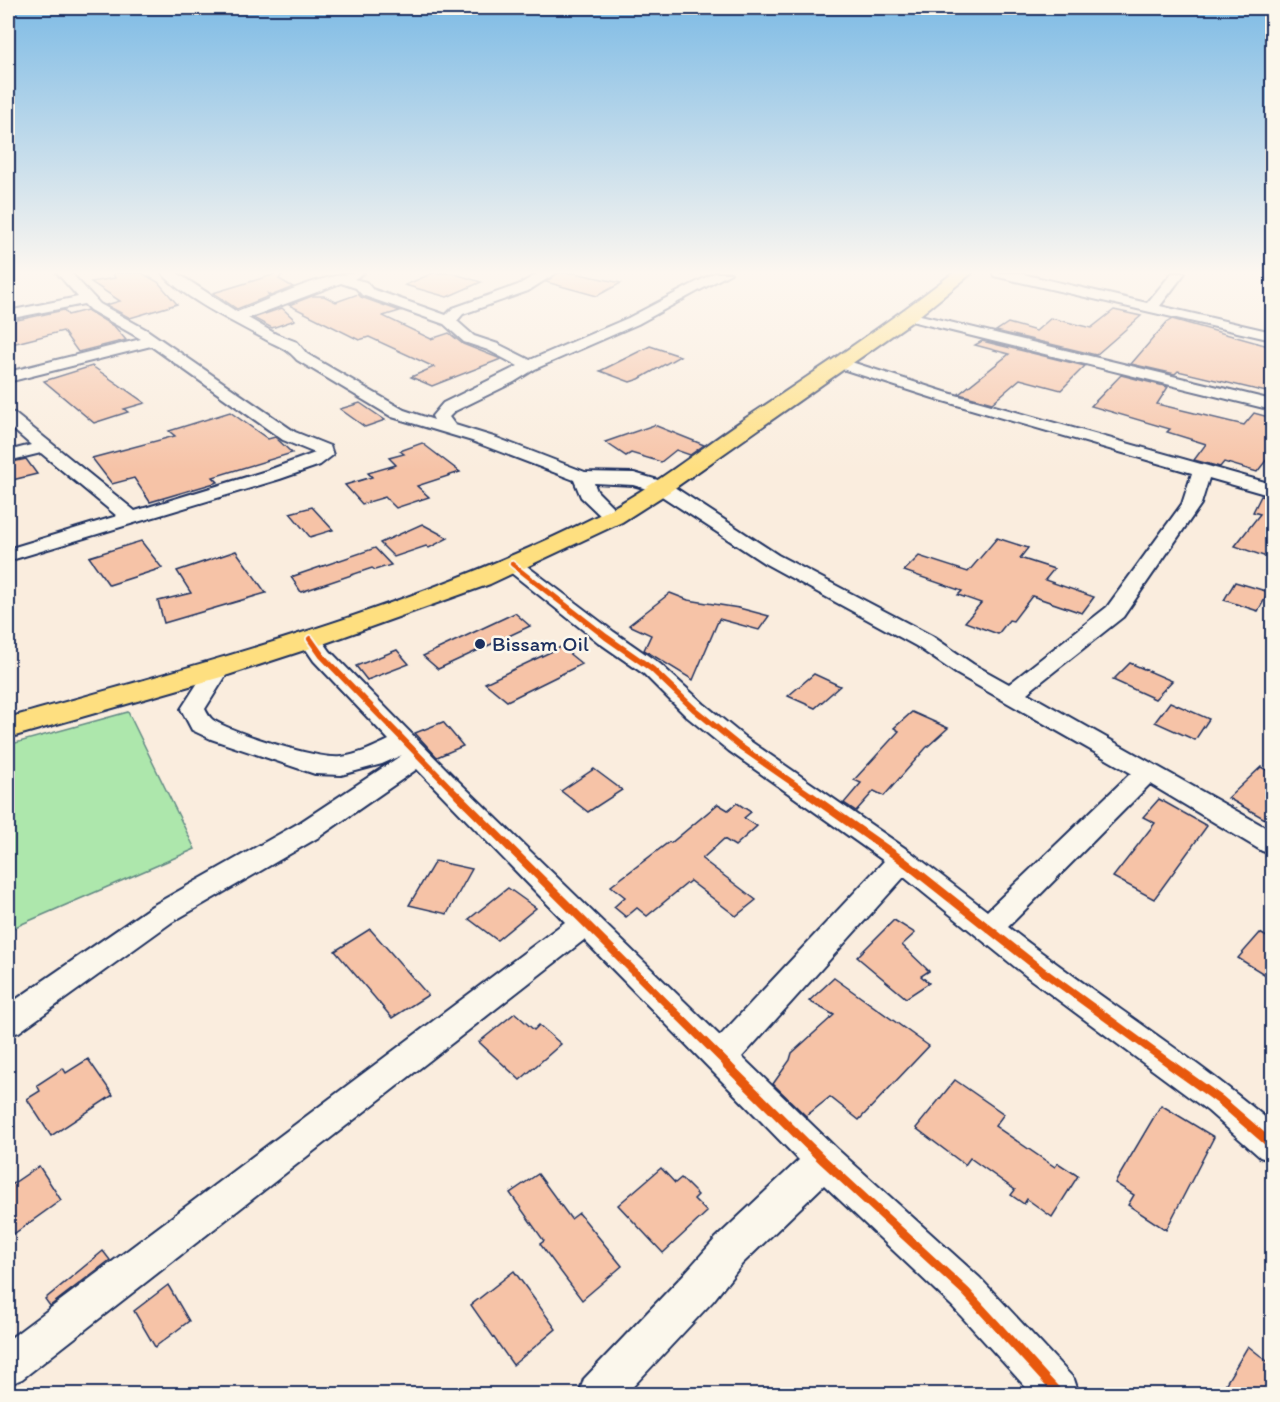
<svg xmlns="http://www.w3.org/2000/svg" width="1280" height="1402" font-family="Itim,sans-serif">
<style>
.green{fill:#ade7ac;stroke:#648b85;stroke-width:1.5}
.building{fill:#f6c3a7;stroke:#1b2f5e;stroke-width:1.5}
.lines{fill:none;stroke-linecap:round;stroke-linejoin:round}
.minor-casing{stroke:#1b2f5e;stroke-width:4}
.major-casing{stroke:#1b2f5e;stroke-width:4}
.minor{fill:#fbf7ec;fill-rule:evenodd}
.major{fill:#fedf80;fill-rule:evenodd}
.cycleway-far3-casing{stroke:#fbf7ec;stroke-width:8}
.cycleway-far2-casing{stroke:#fbf7ec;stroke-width:10}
.cycleway-far1-casing{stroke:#fbf7ec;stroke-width:11}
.cycleway-casing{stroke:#fbf7ec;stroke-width:13}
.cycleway-far3{stroke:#e8590c;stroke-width:4.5}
.cycleway-far2{stroke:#e8590c;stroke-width:6}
.cycleway-far1{stroke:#e8590c;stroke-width:8}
.cycleway{stroke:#e8590c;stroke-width:9}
.poi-dot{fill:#1b2f5e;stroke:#fbf7ec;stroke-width:2}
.labels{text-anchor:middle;stroke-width:5;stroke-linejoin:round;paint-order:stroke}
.poi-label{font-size:21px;fill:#1b2f5e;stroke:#fbf7ec;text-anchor:start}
</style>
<rect width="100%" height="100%" fill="#faedde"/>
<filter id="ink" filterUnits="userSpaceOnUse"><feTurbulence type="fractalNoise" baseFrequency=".0167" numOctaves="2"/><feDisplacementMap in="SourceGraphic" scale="12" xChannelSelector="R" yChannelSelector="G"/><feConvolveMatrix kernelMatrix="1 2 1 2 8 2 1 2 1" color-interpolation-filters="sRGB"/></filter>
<g filter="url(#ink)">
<path class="green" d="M128,712L195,849L8,930V745Z"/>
<g class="building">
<path d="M113,273H142L158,282L177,304L130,318L106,305L120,301L91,282L115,278Z"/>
<path d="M279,273H283L279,279L293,287L271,296L268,294L269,296L237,309L213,293Z"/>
<path d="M433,273H452L481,282L447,297L405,285Z"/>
<path d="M558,273H575L621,283L597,296L546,282Z"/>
<path d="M358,294L361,297L400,311L383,316L431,339L449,333L463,344L501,359L432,386L411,377L434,367L369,337L359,340L289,305L312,296H324L336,302Z"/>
<path d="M282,308L295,320L272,328L253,318Z"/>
<path d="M64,310L68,315L87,310L115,327L126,340L78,352L63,331L8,345V322Z"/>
<path d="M1114,310L1141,316L1096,355L996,331L1008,323L1036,331L1051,318L1091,328Z"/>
<path d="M1172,319L1272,347V383L1266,392L1178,371L1175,374L1131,364L1167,322Z"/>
<path d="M982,341L1085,366L1061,390L1020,379L992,403L959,394L1009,354L975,345Z"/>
<path d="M650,346L680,356L639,379L630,382L600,371Z"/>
<path d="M92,366L145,403L124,409L128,412L94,423L44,381Z"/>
<path d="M1121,375L1168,387L1157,404L1244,425L1254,413L1272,418V453L1257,472L1224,462L1220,467L1194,460L1206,444L1167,432L1170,429L1091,406Z"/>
<path d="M360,403L385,420L365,427L340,409Z"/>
<path d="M230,412L268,439L275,437L292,453L213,477L218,482L150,502L134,478L112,484L92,458L175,436L169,431Z"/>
<path d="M654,425L704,445L690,455L676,450L661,462L631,453L626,456L605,442Z"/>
<path d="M422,443L460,472L417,486L429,497L396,508L385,497L362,504L345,485L372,477L368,473L396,465L389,458L404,454L400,451Z"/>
<path d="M26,459L37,474L8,481V463Z"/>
<path d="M1261,496L1272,498V559L1235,546L1260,514L1253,512Z"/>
<path d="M312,507L333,530L310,537L290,513Z"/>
<path d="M422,524L448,538L429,548L426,546L394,557L380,543Z"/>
<path d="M997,538L1028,548L1020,558L1054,569L1045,580L1094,597L1082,613L1032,596L1013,621L1009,620L998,634L965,622L981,603L958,595L962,591L904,571L919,556L968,572Z"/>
<path d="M141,541L162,568L109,585L89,557Z"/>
<path d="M375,548L391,565L375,570L372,568L301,592L291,577Z"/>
<path d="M236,551L266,593L164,623L158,601L191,593L177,571Z"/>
<path d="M1235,582L1269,592L1258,611L1224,600Z"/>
<path d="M670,593L688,600L739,608L769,616L759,630L719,619L693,680L644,650L651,635L629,625Z"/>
<path d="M515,613L530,626L438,669L423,656Z"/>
<path d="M561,647L582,664L507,701L485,683Z"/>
<path d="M397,650L409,664L367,680L356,666Z"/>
<path d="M1130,663L1172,681L1155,699L1113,680Z"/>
<path d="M814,674L840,686L815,708L788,696Z"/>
<path d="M1170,702L1209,719L1195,740L1155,722Z"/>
<path d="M912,712L948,728L926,748L884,796L874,791L856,811L844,803L861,783L854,780L899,731L894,728Z"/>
<path d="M443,722L463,746L437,757L415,733Z"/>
<path d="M1261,767L1272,773V812L1265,819L1228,798Z"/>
<path d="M594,769L622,790L588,812L561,791Z"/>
<path d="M1159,799L1207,826L1154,899L1113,877L1155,823L1143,817Z"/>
<path d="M737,803L751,812L744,818L757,826L735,846L724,839L702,859L756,900L736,916L690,881L647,916L637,908L626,917L614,907L625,897L611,886L669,842L671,843L718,804L728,810Z"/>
<path d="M435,861L472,869L447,914L409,905Z"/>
<path d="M508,888L536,908L497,940L469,919Z"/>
<path d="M894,920L915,933L902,945L929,971L921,976L929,983L906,998L857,957Z"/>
<path d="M370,929L428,995L392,1018L335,951Z"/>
<path d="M1260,933L1272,940V979L1238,958Z"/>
<path d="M834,978L929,1046L859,1120L830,1097L806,1116L773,1084L790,1060L792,1053L834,1015L809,1001Z"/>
<path d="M515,1013L534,1030L539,1025L561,1044L520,1080L479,1042Z"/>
<path d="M88,1059L113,1095L51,1136L27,1099L40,1091L37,1085L63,1068L66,1073Z"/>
<path d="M955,1080L1004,1114L995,1126L1055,1167L1058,1163L1078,1176L1052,1217L1027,1199L1024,1204L1011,1195L1015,1190L970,1158L965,1165L916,1128Z"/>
<path d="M1161,1105L1214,1137L1166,1230L1128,1205L1134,1195L1115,1183Z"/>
<path d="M39,1166L61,1200L8,1238V1187Z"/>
<path d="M661,1168L675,1183L681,1178L698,1195L694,1199L707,1212L663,1253L618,1205Z"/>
<path d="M538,1174L571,1219L579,1213L622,1266L582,1300L540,1244L544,1241L510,1193Z"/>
<path d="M103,1251L110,1260L50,1306L45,1299Z"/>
<path d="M514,1271L556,1329L513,1365L471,1305Z"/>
<path d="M168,1285L189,1321L155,1347L134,1311Z"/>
<path d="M1248,1346L1272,1365V1395H1219Z"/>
</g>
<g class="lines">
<defs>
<g id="minor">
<path d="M57,273H71L100,304L147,330L295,432L330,446L333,455L320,465L280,479L8,561V549L117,516L41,453L8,461V451L31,445L8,425V412L14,413L135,511L266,471L315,453L283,440L151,346L8,382V372L141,339L90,310L84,304L8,319V311L78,297Z"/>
<path d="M162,273H177L237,312C278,296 320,273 364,273L354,279L366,282L372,289L446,315L453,308L518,285L539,273H556L528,291L463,314L457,321L474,336L498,344L530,360L628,318L714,273H731L638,324L535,369L514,382L455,411L449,417L455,425L497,438L585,472L634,473L668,483L778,555L932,636L973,664L1009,684L1107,607L1182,504L1192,473L933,398L833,366L831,363L833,360H845L945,392L1272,484V496L1209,478L1201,504L1123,617L1027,693L1272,831V854L1262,851L1150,784L1008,927C1095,995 1189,1053 1272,1123V1161L1260,1157L1208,1111L1030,979L904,877L742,1057L837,1149L980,1278L1074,1379L1079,1394H1032L952,1306L824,1185L742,1264L713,1301L626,1394H579L584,1379L685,1273L716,1238L799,1160L584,940L22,1379L8,1385V1340L565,922L417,769L319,837L172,922L19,1032L8,1035V1005L152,906L299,823L402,755L382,764L341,775L315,774L211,739L192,730L181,709L210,664L218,662L226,664L230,669L205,709C207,713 209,717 213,720C234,733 318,760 341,757C358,755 374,747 389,740L314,661L299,639L302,634L310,632L318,634L330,651L452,775L720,1036L884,861L729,751L686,716L644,674L598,642L505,568L502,564L505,560L512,558L519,560L614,632L660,664L704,704L747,739L912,853L987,911L1131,773L957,674L916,646L764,563L654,491L633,485L594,483L597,491L623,517L620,521H606L581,497L574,480L472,441L392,417L297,360C285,346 278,347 263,338C233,322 183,298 162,273ZM341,283L356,288L362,295L444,324L464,342L488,350L518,366L443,403L432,416L434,420L404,410L307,354L297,342L276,334L248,318Z"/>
<path d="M993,273H1018L1147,303L1172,273H1185L1160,306L1272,332V340L994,276Z"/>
<path d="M908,312L1272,400V410L903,319L901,316L903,313Z"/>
</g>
<path id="major" d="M953,273H972L914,320L669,492L622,522L490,584L320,645L228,675L8,738V718C209,662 415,608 603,513C651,488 695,453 740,422C812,374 884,326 953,273Z"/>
</defs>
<use href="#minor" class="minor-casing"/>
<use href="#major" class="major-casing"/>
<use href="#minor" class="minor"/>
<use href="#major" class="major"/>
<defs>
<path id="cycleway-far3" d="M512,564L536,583"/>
<g id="cycleway-far2">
<path d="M534,581L606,637L652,669L695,710L738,745L813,797"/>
<path d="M310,639L322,656L459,797"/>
</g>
<g id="cycleway-far1">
<path d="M458,796L729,1066"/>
<path d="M811,796L902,860L1041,970L1173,1066"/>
</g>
<g id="cycleway">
<path d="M727,1065L824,1161L966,1292L1059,1394"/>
<path d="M1171,1065L1220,1100L1272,1145"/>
</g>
</defs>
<use href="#cycleway-far3" class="cycleway-far3-casing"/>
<use href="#cycleway-far2" class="cycleway-far2-casing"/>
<use href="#cycleway-far1" class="cycleway-far1-casing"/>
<use href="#cycleway" class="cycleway-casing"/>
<use href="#cycleway-far3" class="cycleway-far3"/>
<use href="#cycleway-far2" class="cycleway-far2"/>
<use href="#cycleway-far1" class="cycleway-far1"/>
<use href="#cycleway" class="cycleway"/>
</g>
</g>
<linearGradient id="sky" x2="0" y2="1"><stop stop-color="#7ebbe5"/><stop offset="0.58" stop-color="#fdf7f0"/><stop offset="1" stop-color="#fdf7f0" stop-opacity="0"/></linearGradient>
<rect width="1280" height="470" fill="url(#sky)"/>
<circle class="poi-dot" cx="480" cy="644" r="6"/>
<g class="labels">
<g class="poi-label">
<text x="492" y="651">Bissam Oil</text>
</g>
</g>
<rect width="1280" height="1402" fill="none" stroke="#fbf7ec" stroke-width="30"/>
<rect x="15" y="15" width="1250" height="1372" fill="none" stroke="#1b2f5e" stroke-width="2" filter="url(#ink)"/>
</svg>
